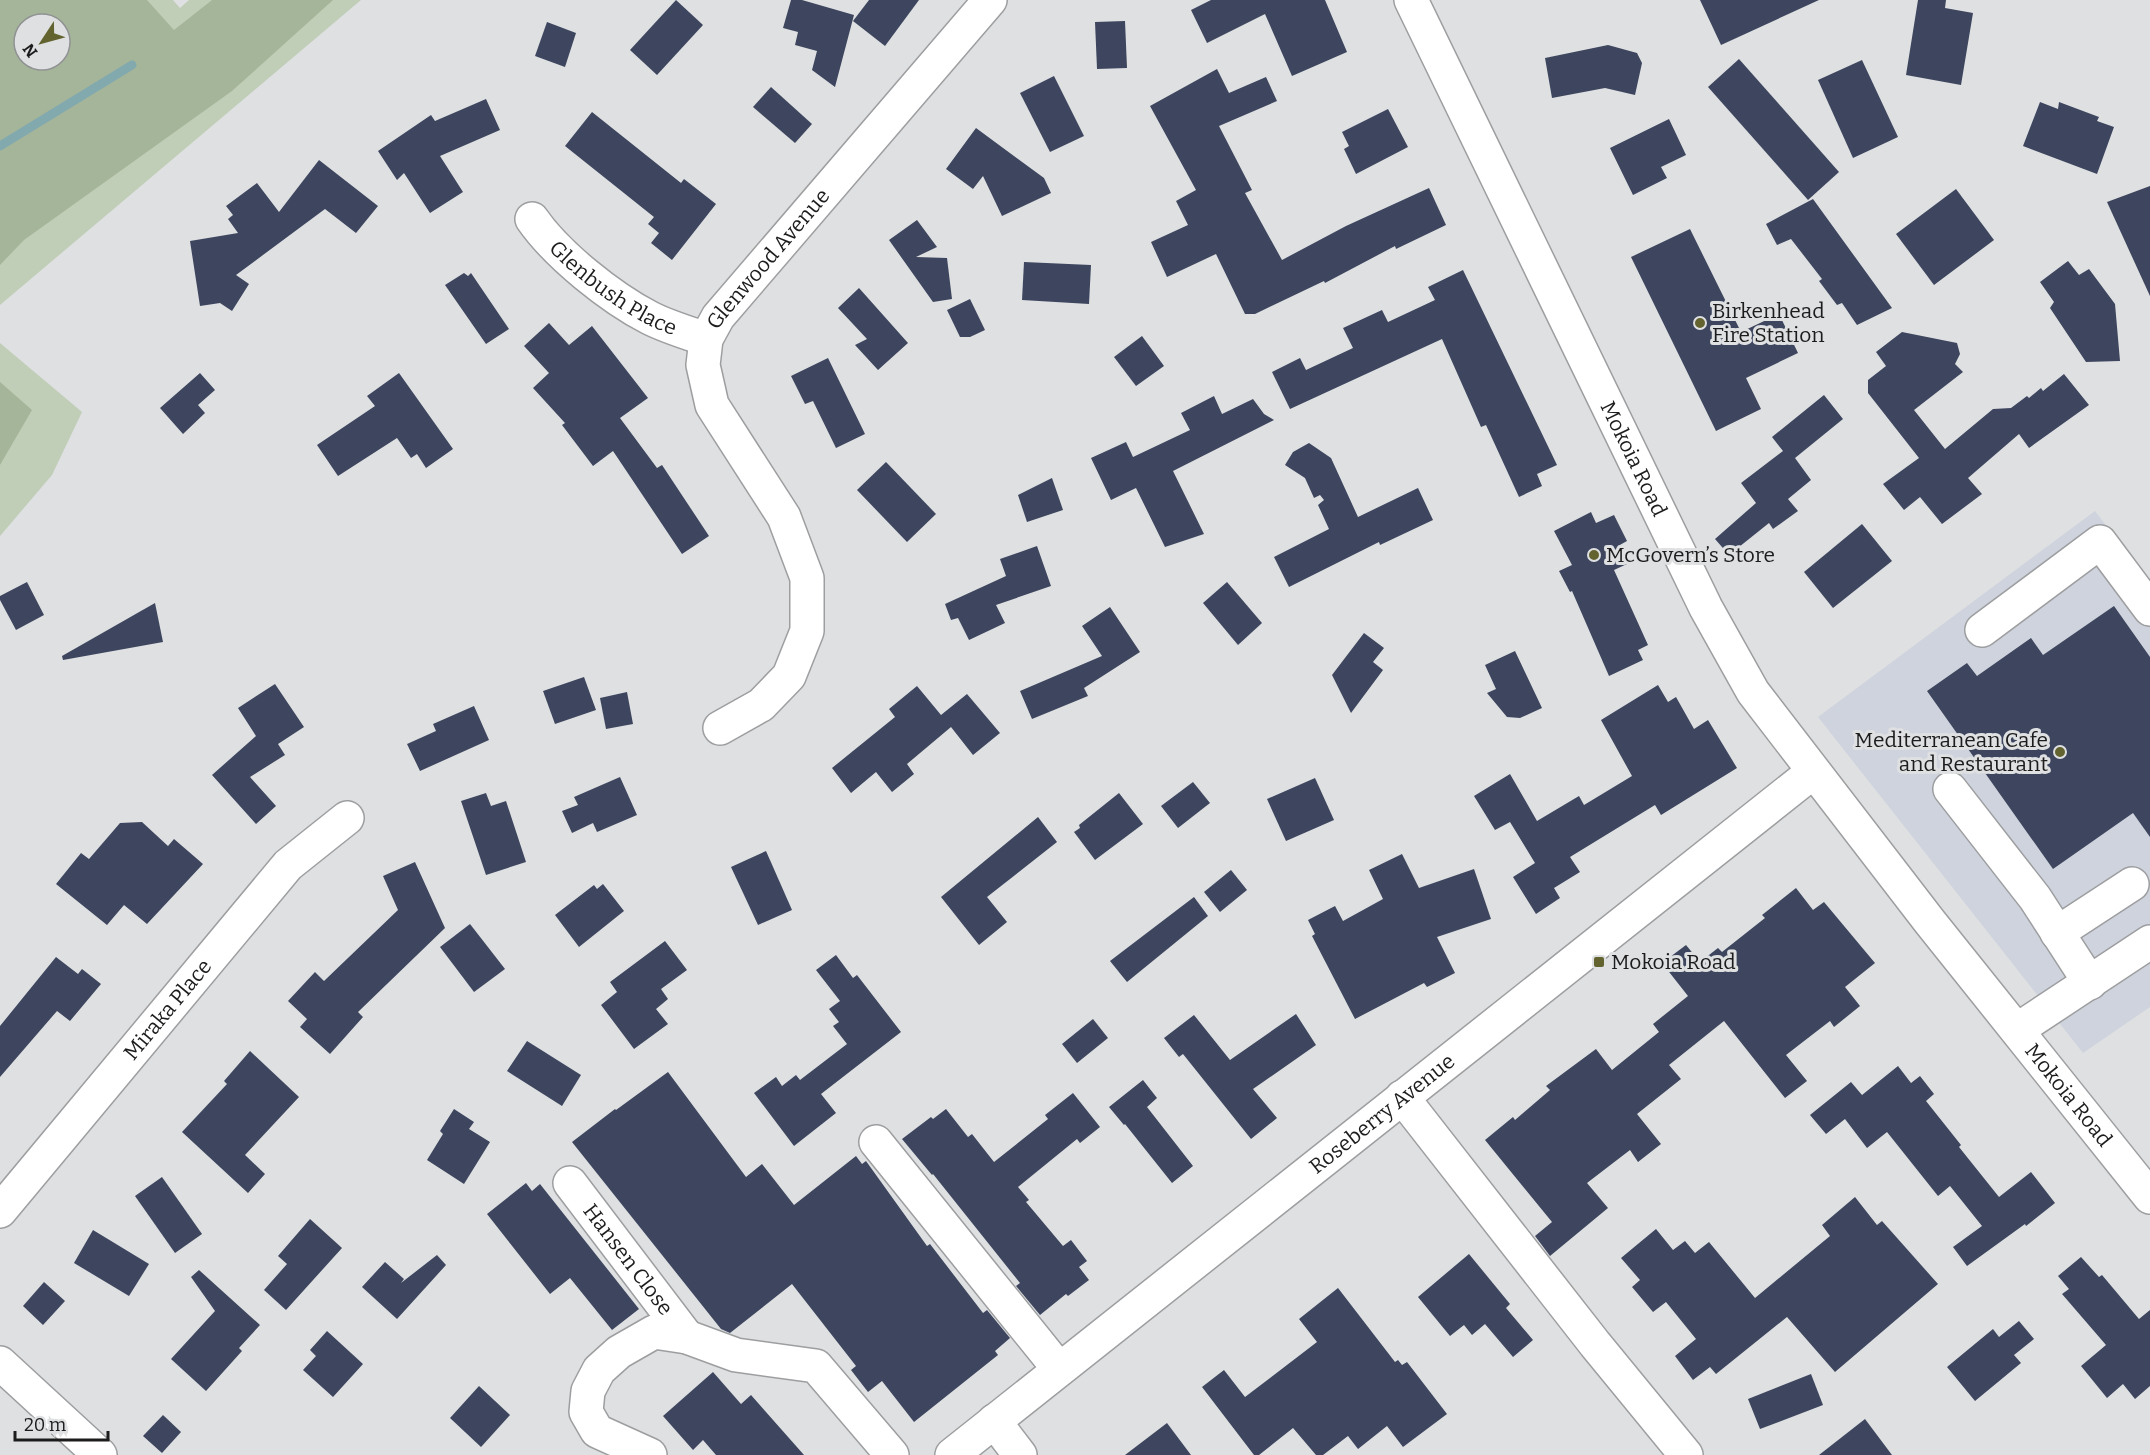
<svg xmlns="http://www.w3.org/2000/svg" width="2150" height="1455" font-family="Bitter,serif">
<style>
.built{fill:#cfd3dd}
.green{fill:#c0ceb7;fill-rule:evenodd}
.forest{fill:#a5b59a;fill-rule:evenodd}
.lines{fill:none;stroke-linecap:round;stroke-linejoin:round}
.stream{stroke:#82a9ae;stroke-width:9}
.building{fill:#3d465e}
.minor-casing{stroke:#9d9ea0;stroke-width:36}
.major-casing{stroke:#9d9ea0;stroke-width:36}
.minor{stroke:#fff;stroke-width:33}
.major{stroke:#fff;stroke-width:33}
.poi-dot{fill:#636330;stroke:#dfe0e2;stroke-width:2}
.labels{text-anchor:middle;stroke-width:6;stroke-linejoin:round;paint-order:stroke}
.street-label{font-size:21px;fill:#1c1c1d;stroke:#dfe0e2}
.poi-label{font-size:21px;fill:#1c1c1d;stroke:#dfe0e2;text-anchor:start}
</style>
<rect width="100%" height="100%" fill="#dfe0e2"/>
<path class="built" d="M2095,511L2150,583V1007L2083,1053L1818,717Z"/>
<g class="green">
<path d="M0,0H173L180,8L189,0H361L0,305ZM24,24H60V60H24Z"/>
<path d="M0,343L82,412L52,475L0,536Z"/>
</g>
<g class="forest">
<path d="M0,0H147L174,30L212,0H333L232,91L24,240L0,265ZM24,24H60V60H24Z"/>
<path d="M0,382L32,410L0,465Z"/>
</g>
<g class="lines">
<path class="stream" d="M0,146L132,65"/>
</g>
<g class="building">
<path d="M676,0L703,25L657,75L630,50Z"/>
<path d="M791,0H802L854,15L835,87L812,70L817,51L795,45L798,32L783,28Z"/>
<path d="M869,0H919L885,46L853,21Z"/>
<path d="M1211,0H1325L1347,52L1292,76L1265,14L1207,43L1191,10Z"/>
<path d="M1700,0H1819L1721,45Z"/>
<path d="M1918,0H1946L1945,8L1973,13L1961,85L1906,75Z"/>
<path d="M1125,21L1127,68L1097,69L1095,22Z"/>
<path d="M547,22L576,33L565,67L535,56Z"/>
<path d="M1608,45L1637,53L1642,63L1635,95L1605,88L1552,98L1545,58Z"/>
<path d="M1739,59L1839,172L1808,200L1708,87Z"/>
<path d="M1862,60L1898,137L1853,158L1818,80Z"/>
<path d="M1217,69L1229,93L1266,77L1277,101L1219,126L1252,190L1245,193L1282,260L1346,226L1429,188L1446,225L1396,249L1395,246L1325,283L1324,281L1255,314H1245L1216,254L1167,277L1151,242L1188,225L1176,201L1196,190L1150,106Z"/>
<path d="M1054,76L1084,136L1050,152L1020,93Z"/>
<path d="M771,87L812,124L795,143L753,107Z"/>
<path d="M486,99L500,130L440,156L463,192L430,213L404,173L397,180L378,151L431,115L435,121Z"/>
<path d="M2040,102L2058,109L2059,102L2099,117L2097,121L2114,127L2097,174L2023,146Z"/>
<path d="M1388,109L1408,147L1356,174L1344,149L1349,146L1342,132Z"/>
<path d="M592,112L681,183L684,179L716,204L672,260L651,243L659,233L648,224L654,217L565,146Z"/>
<path d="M1669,119L1686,155L1661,167L1667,178L1633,195L1610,148Z"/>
<path d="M976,128L1044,178L1051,193L1002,216L983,176L973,189L946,169Z"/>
<path d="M319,160L378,206L356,233L325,209L236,275L249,284L232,311L220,303L200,306L190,241L238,233L228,219L233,215L226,206L257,183L279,212Z"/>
<path d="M2150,186V296L2107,202Z"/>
<path d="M1956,189L1994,240L1934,285L1896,234Z"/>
<path d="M1813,199L1892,308L1857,325L1842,303L1837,305L1819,281L1822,279L1791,239L1777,245L1766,224Z"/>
<path d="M917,220L937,247L916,257L947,258L952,299L933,302L889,240Z"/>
<path d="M1690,229L1741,332L1779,314L1798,353L1746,378L1761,409L1716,431L1631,257Z"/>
<path d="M2068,261L2079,275L2089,269L2115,304L2120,361L2086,362L2050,308L2054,302L2040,282Z"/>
<path d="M1024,262L1091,265L1089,304L1022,300Z"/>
<path d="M1463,270L1557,465L1537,474L1542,486L1519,497L1486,425L1481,427L1442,339L1290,409L1272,372L1300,358L1306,370L1353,348L1343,328L1382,310L1388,322L1435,300L1428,287Z"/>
<path d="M464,273L468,276L471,273L509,329L486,344L445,285Z"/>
<path d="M859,288L908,343L878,370L855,345L867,339L838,308Z"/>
<path d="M970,299L985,330L970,337H960L947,310Z"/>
<path d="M549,323L569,345L592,326L648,398L620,418L657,468L662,465L709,536L682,554L613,451L593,466L562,425L565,423L533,388L549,373L524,346Z"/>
<path d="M1902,332L1957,343L1960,354L1955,364L1963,372L1914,410L1945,449L1993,409L2011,408L2027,396L2029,398L2041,388L2043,391L2064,374L2089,405L2029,448L2019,434L1968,478L1982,494L1942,524L1920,497L1904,510L1883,484L1919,458L1868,393V380L1886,366L1876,352Z"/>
<path d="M1142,336L1164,366L1136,386L1114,357Z"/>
<path d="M828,358L865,434L836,448L813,401L805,404L791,376Z"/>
<path d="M200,373L215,390L198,405L205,413L183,434L160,408Z"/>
<path d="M399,373L453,449L426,468L417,454L411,458L397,438L338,476L317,445L375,406L367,396Z"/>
<path d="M1824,395L1843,419L1795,458L1811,480L1788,499L1798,511L1773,529L1769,523L1729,555L1715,539L1756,503L1741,483L1783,451L1772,437Z"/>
<path d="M1214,396L1222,414L1253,399L1264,414L1274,420L1173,471L1204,534L1165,547L1136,488L1111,500L1091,458L1126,442L1133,457L1190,430L1181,413Z"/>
<path d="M1309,443L1331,458L1358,517L1418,488L1433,520L1380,545L1379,542L1289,587L1274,557L1329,529L1318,505L1324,500L1320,495L1314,498L1305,478L1285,465L1293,452Z"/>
<path d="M886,462L936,514L907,542L857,490Z"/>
<path d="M1052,478L1063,510L1027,522L1018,495Z"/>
<path d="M1591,512L1596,523L1614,515L1627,541L1618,546L1627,564L1614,570L1648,645L1638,650L1643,660L1609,676L1572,591L1570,592L1559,571L1572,565L1554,531Z"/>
<path d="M1862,524L1892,561L1833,608L1804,572Z"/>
<path d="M1037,546L1051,586L996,605L1005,623L969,640L958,618L951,620L945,604L1006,576L1000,559Z"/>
<path d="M27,582L44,615L16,630L0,600V596Z"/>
<path d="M1227,582L1262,623L1238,645L1203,603Z"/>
<path d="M155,603L163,642L63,660L62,656Z"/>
<path d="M2114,606L2150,657V837L2133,813L2053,869L1927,691L1967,663L1977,676L2031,638L2043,655Z"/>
<path d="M1110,607L1140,652L1084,688L1088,696L1032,719L1020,691L1102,656L1082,626Z"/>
<path d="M1364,633L1384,648L1373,662L1383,670L1351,713L1332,675Z"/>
<path d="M1515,651L1542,708L1520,718L1507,717L1487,693L1496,689L1485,665Z"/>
<path d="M584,677L596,710L555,724L543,691Z"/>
<path d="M275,684L304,727L278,744L285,755L250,777L276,806L256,824L212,775L256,736L238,708Z"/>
<path d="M1658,685L1668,702L1676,697L1694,729L1708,720L1737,768L1661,815L1655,805L1570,857L1580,872L1554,888L1560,898L1536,914L1513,877L1535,863L1510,822L1495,830L1474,796L1510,774L1537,821L1579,796L1584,805L1632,776L1601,720Z"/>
<path d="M917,686L941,715L967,694L1000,733L973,755L951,727L907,764L914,774L892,792L876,772L851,793L832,768L895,717L889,709Z"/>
<path d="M627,692L633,724L606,729L600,698Z"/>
<path d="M474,706L489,740L420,771L407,744L436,731L433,724Z"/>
<path d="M620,777L637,815L597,832L593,823L572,833L562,811L578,805L574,797Z"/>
<path d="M1315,778L1334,820L1286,841L1267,799Z"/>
<path d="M1193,782L1210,803L1178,828L1161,806Z"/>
<path d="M486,793L491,806L506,801L526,862L486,875L461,801Z"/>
<path d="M1119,793L1143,824L1095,860L1074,832L1080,828L1079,825Z"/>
<path d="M1038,817L1057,842L987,897L1007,922L979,945L941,897Z"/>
<path d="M142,822L168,846L174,839L203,864L147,924L124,905L107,925L56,884L81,853L89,859L120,823Z"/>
<path d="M766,851L792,910L758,925L731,867Z"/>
<path d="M1402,854L1419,888L1474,869L1491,919L1437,937L1455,973L1427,987L1424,983L1355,1019L1312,936L1315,934L1308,920L1335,906L1343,921L1383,899L1369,870Z"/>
<path d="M415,862L445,928L358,1012L363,1017L330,1054L300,1027L307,1019L288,1001L315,972L324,981L398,910L383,876Z"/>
<path d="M1231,870L1247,890L1220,912L1204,892Z"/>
<path d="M603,884L624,911L579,947L555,915L594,885L597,889Z"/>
<path d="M1796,888L1813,910L1824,902L1875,963L1845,987L1860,1006L1834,1027L1830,1021L1786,1055L1807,1081L1785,1098L1724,1021L1669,1065L1681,1079L1637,1114L1661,1144L1638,1162L1630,1150L1587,1183L1608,1208L1550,1256L1535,1236L1552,1222L1485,1140L1513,1117L1515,1120L1550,1090L1546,1086L1596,1049L1612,1070L1659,1032L1653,1024L1688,996L1662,963L1686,945L1700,962L1718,948L1722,952L1765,918L1762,915Z"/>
<path d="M1194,897L1208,916L1127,982L1110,961Z"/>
<path d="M470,924L505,969L474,992L440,947Z"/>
<path d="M665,941L687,970L661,989L668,999L656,1009L668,1024L634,1049L601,1005L617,992L610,982Z"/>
<path d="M836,955L853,978L857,975L901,1032L821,1094L836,1113L794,1146L754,1093L776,1077L782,1086L796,1075L800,1080L847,1044L833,1026L839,1022L829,1009L840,1001L816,970Z"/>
<path d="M56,957L78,974L82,969L101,984L70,1021L57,1011L0,1077V1026Z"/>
<path d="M1296,1014L1316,1045L1253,1089L1277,1118L1251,1139L1183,1054L1179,1057L1164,1038L1194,1015L1230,1060Z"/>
<path d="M1093,1019L1108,1038L1077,1063L1062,1044Z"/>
<path d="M527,1041L581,1075L562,1106L507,1071Z"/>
<path d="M250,1051L299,1097L245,1155L265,1174L248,1193L182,1132L227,1084L224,1081Z"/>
<path d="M1898,1066L1911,1083L1920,1076L1934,1094L1926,1101L1961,1145L1959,1147L1999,1197L2031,1172L2055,1203L2026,1226L2025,1224L1967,1266L1953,1247L1982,1226L1950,1186L1938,1196L1887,1132L1867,1148L1845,1119L1826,1134L1810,1115L1851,1082L1862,1095Z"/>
<path d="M668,1072L746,1177L762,1164L794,1205L856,1156L862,1164L866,1161L927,1246L930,1244L983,1313L987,1310L1010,1338L995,1351L998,1355L914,1422L882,1381L868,1392L851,1370L856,1366L792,1284L730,1333L721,1329L572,1142L615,1109L616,1110Z"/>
<path d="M1143,1080L1157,1098L1147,1107L1193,1166L1172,1183L1125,1124L1124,1125L1109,1107Z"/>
<path d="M1073,1093L1100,1127L1080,1143L1077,1139L1018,1187L1029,1200L1026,1202L1063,1246L1071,1240L1087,1261L1079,1267L1089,1280L1068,1296L1066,1294L1040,1315L1016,1286L1020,1283L933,1174L932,1175L902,1139L931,1117L933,1119L946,1109L968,1137L972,1134L994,1162L1048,1119L1045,1115Z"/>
<path d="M454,1109L474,1122L469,1129L490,1142L464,1184L427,1160L443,1134L440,1131Z"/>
<path d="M162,1177L202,1234L175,1253L135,1196Z"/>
<path d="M526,1183L532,1191L540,1184L639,1309L612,1330L570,1278L550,1294L487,1214Z"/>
<path d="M1855,1197L1877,1225L1882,1221L1938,1284L1835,1372L1787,1317L1716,1374L1710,1367L1693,1380L1675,1356L1696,1339L1666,1302L1653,1312L1632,1287L1640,1280L1621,1258L1656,1229L1673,1250L1685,1241L1695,1253L1709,1242L1755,1298L1830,1236L1822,1225Z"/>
<path d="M310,1219L342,1248L286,1310L264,1290L287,1264L278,1256Z"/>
<path d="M93,1230L149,1264L129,1296L74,1263Z"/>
<path d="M1469,1254L1510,1304L1506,1308L1533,1340L1513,1357L1485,1324L1472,1335L1464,1325L1450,1336L1418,1297Z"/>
<path d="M437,1255L446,1265L397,1319L362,1287L385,1262L404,1279L401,1283Z"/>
<path d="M2081,1257L2099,1277L2102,1275L2139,1319L2150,1310V1386L2135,1399L2123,1384L2107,1398L2081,1366L2106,1345L2062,1294L2069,1289L2058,1276Z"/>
<path d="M199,1270L260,1325L239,1348L242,1351L206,1391L171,1359L215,1311L191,1277Z"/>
<path d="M44,1282L65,1301L43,1325L23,1306Z"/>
<path d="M1338,1288L1395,1362L1398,1360L1402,1365L1407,1362L1447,1414L1403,1447L1387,1426L1358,1449L1348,1436L1323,1455H1316L1293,1428L1259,1455H1254L1202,1387L1224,1370L1245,1397L1317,1342L1299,1319Z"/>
<path d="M2019,1321L2034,1339L2014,1355L2021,1363L1975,1401L1947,1367L1993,1329L1999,1337Z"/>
<path d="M327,1331L363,1364L333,1397L303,1370L316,1356L310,1350Z"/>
<path d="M713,1372L741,1404L751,1395L804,1455H716L703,1440L693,1450L663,1416Z"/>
<path d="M1811,1374L1823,1405L1760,1429L1748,1399Z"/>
<path d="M479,1386L510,1415L481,1447L450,1418Z"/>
<path d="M163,1415L181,1432L162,1453L143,1436Z"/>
<path d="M1865,1419L1892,1455H1819Z"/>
<path d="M1167,1423L1191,1455H1125Z"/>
</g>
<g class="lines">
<defs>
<g id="minor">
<path id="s1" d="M532,219C557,255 611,298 650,318C668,327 688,333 706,339"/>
<path d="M1982,630L2100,542L2150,609"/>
<path id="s2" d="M720,728L761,705L789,676L807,631V578L784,517L712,405L703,365L706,339L718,317L990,0"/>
<path d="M1950,789L2035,898L2090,983"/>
<path d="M2057,933L2132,884"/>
<path d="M2017,1030L2150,942"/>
<path d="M1402,1097L1595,1344L1686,1455"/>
<path d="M876,1142L1059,1369"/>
<path id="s3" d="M570,1183L687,1337"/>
<path id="s4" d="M0,1211L288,865L347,818"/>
<path d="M0,1363L100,1455"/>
<path d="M994,1421L1020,1455"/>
<path d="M650,1455L597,1431L586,1412L588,1391L599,1370L619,1352L654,1332L687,1337L736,1355L816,1366L892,1455"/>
<path id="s5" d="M952,1455L1813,772"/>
</g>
<g id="major">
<path id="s6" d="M1411,0L1706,608L1753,692L1930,922L2150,1197"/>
</g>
</defs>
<use href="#minor" class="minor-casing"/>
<use href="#major" class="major-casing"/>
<use href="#minor" class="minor"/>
<use href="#major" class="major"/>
</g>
<g class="poi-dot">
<circle cx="1700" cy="323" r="6"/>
<circle cx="1594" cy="555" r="6"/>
<circle cx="2060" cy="752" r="6"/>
<rect x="1593" y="956" width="12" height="12" rx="3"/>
</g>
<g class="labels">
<g class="street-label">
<text dy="7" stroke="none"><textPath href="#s2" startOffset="556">Glenwood Avenue</textPath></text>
<text dy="7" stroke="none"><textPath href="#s1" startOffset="108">Glenbush Place</textPath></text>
<text dy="7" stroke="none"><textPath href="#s6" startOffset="510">Mokoia Road</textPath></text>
<text dy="7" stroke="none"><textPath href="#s4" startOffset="262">Miraka Place</textPath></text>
<text dy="7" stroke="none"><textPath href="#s6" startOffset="1284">Mokoia Road</textPath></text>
<text dy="7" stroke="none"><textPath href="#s5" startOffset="549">Roseberry Avenue</textPath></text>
<text dy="7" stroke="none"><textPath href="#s3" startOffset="96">Hansen Close</textPath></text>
</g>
<g class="poi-label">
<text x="1712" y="318">Birkenhead<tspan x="1712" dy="24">Fire Station</tspan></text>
<text x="1606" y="562">McGovern’s Store</text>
<text x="2048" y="747" text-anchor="end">Mediterranean Cafe<tspan x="2048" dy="24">and Restaurant</tspan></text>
<text x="1611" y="969">Mokoia Road</text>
</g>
</g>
<g transform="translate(42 42) rotate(234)"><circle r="28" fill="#dfe0e2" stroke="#919293" stroke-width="1.5"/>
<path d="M0-4.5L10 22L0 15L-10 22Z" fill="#636330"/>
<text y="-9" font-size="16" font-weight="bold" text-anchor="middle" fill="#1c1c1d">N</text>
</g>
<path d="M15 1431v9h93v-9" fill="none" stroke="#1c1c1d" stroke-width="3"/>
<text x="24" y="1431" font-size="18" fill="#1c1c1d" stroke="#dfe0e2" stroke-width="4.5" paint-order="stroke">20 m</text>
</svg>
